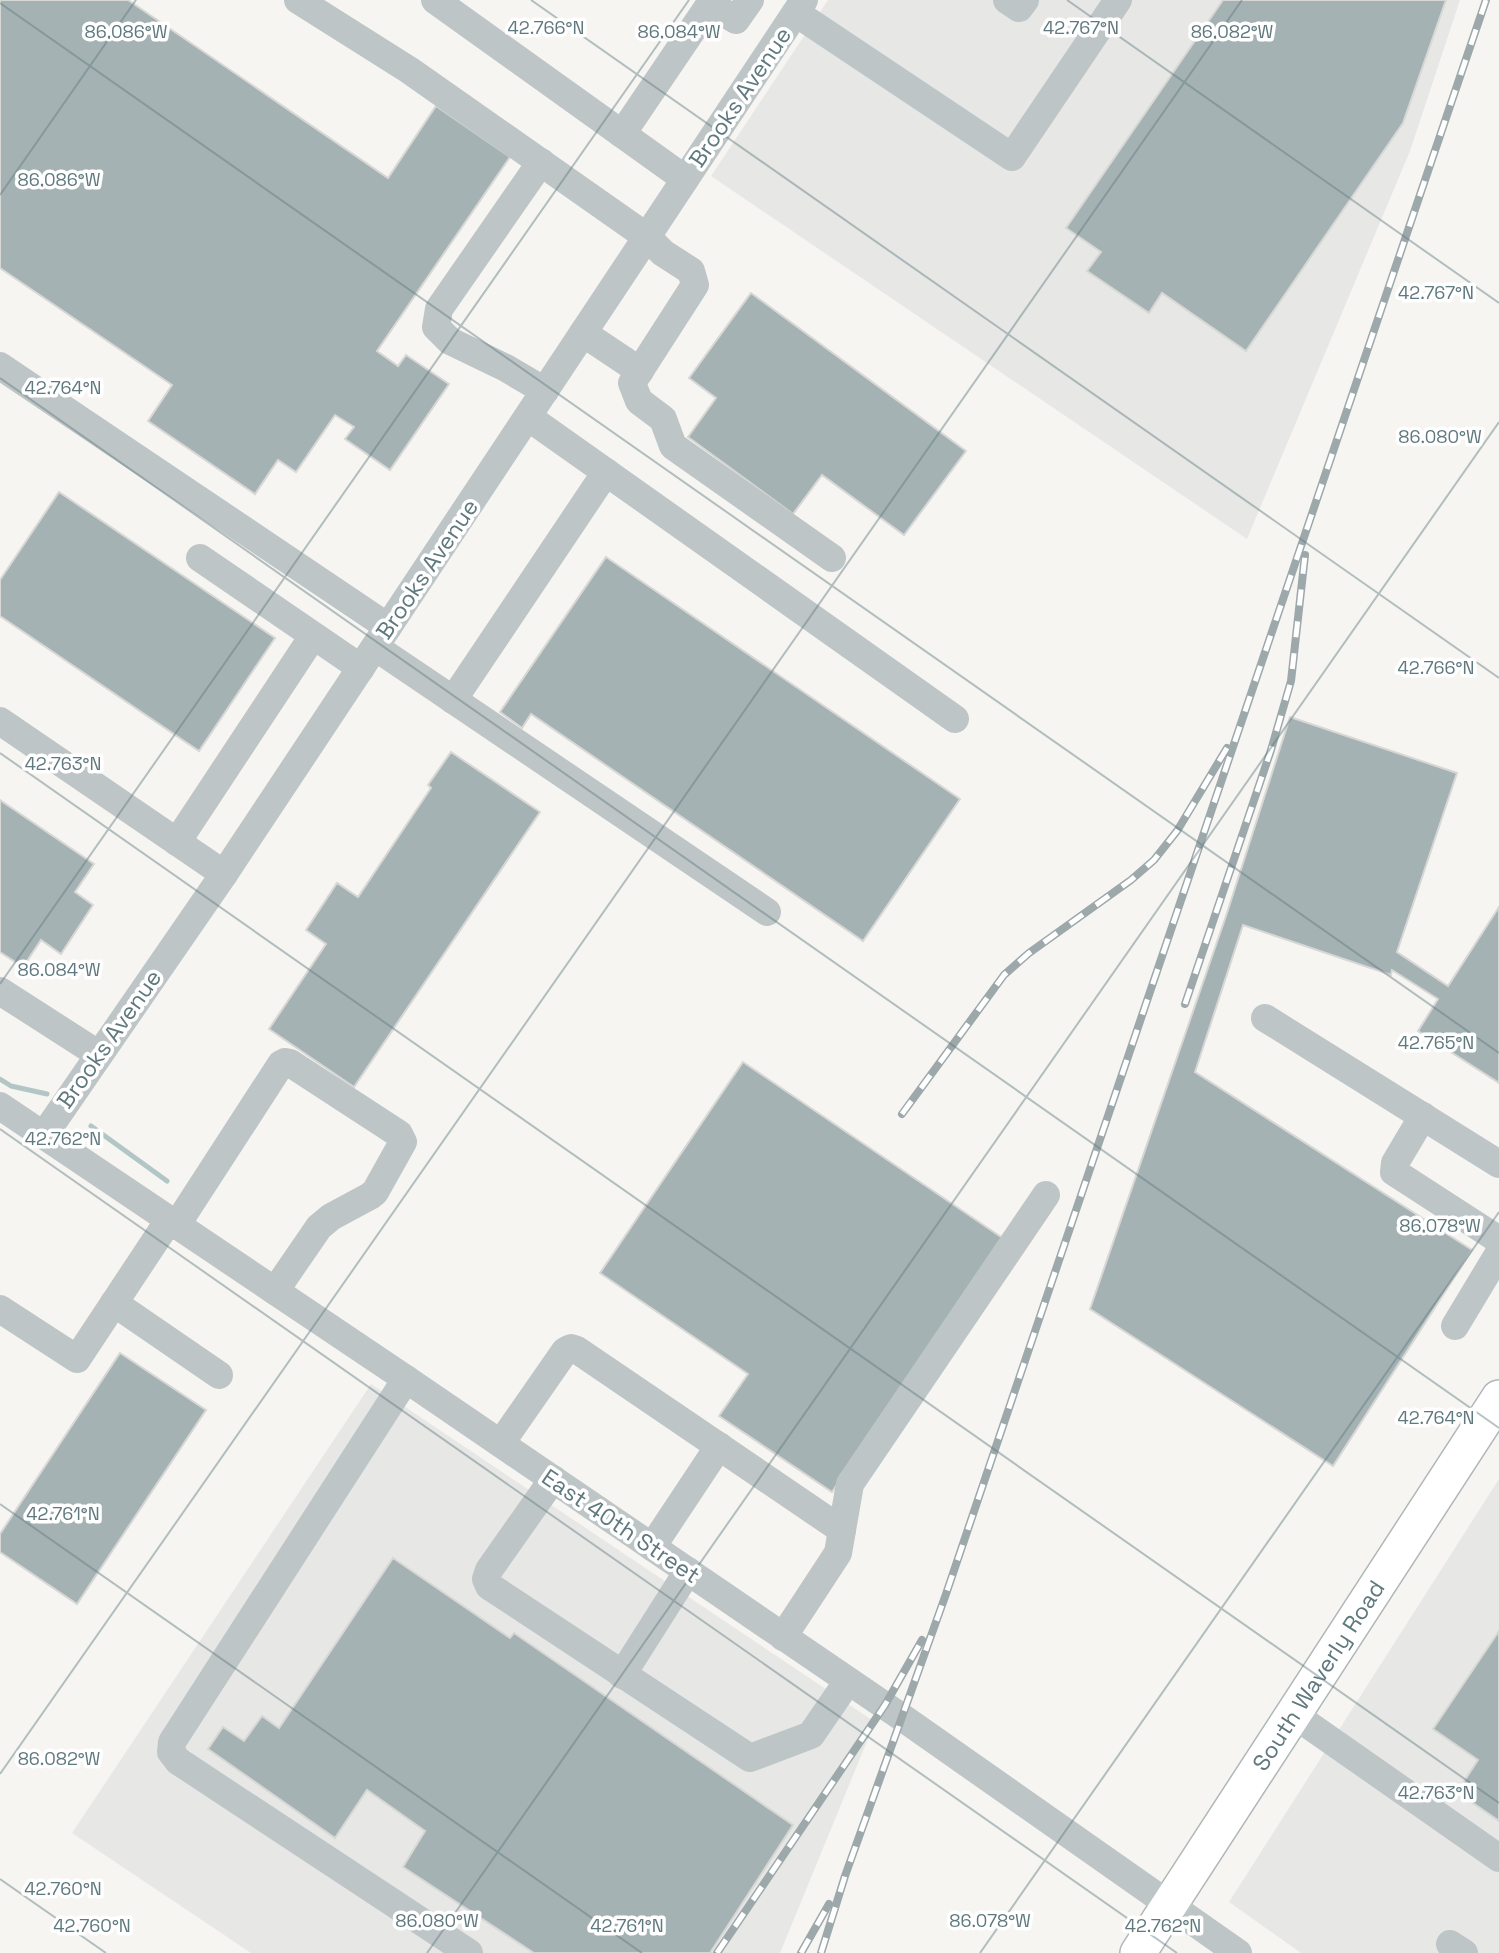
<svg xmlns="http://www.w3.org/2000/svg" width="1499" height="1953" font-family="'Space Grotesk',sans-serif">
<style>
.built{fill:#e7e7e6}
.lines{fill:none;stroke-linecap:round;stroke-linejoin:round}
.stream{stroke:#b3c6c6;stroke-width:5}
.building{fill:#a5b2b4;stroke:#d7d7d5;stroke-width:2}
.major-casing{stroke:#b0b7b9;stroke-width:38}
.minor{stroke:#bec5c7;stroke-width:28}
.major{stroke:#fff;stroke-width:35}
.rail-casing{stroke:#9da8ab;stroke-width:8}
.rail{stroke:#fff;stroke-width:5;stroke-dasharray:16;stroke-linecap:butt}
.ticks{fill:none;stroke:#60797e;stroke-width:2;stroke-opacity:0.45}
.labels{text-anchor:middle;stroke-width:7;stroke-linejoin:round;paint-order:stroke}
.street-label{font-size:23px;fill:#60797e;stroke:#fff}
.ticks-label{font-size:18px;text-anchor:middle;fill:#60797e;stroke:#fff;stroke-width:7;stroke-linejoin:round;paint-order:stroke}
</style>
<rect width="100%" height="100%" fill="#f6f5f2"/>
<g class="built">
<path d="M828,0H1460L1410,151L1247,539L711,176Z"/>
<path d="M371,1384L875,1722L780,1953H251L72,1833Z"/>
<path d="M1499,1479V1953H1301L1229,1902Z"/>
</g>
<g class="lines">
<g class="stream">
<path d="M0,1079L11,1086L47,1094"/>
<path d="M91,1126L167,1181"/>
</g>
</g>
<g class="building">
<path d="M0,0H128L388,178L436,106L510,157L377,351L398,366L406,355L449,384L390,470L345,439L354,427L335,415L296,472L278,460L255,494L148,421L172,385L0,268Z"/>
<path d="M1223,0H1446L1403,123L1246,351L1162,293L1149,313L1087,271L1101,252L1066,228Z"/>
<path d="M751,293L966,451L904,535L822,475L793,514L688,437L716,398L689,378Z"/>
<path d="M59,492L275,638L199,751L0,616V580Z"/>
<path d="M606,557L960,799L863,941L531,714L522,728L500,712Z"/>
<path d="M1290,717L1457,773L1397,952L1448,986L1499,907V1083L1418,1031L1438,999L1392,970L1391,975L1243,925L1195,1072L1472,1250L1333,1466L1090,1309L1226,916Z"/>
<path d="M451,752L540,812L354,1087L269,1029L326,944L306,930L337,883L358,897L431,788L428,785Z"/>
<path d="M0,800L94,864L75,892L93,905L61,954L41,940L23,967L0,952Z"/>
<path d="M743,1062L1004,1239L832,1492L719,1416L748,1374L600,1273Z"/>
<path d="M120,1353L206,1410L77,1604L0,1552V1534Z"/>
<path d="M393,1558L510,1638L514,1633L793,1825L710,1953H534L403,1867L425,1831L367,1790L335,1838L208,1749L223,1727L244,1741L262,1716L279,1728Z"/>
<path d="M1499,1631V1821L1457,1792L1478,1760L1433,1729Z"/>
</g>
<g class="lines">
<defs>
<g id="major">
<path id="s1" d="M1138,1953L1499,1398"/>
</g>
</defs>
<use href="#major" class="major-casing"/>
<g class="minor">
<path d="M298,0L409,70L647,237L663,253L691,271L695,285L632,383L639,401L663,419L673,446L832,558"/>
<path d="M435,0L685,179"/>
<path d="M1007,0L1019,8L1025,0"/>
<path d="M796,13L1012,157L1118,0"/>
<path d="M622,134L710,4L736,20L750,0"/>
<path d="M541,162L439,309L436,327L450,341L506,368L545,391"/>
<path d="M583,333L640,371"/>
<path d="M0,366L388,627"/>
<path d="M528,417L955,719"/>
<path d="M200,558L361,668"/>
<path d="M375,647L767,912"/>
<path d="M453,700L606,472"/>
<path d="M0,721L224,874"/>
<path d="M177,842L313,636"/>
<path d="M0,991L98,1054"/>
<path d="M1265,1018L1499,1164"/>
<path d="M0,1106L406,1379L903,1718L1238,1953"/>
<path d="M1423,1116L1395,1163L1394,1172L1499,1240"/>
<path d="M44,1135L224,874L804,0"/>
<path d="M176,1226L281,1064L285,1062L290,1063L399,1134L403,1142L375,1192L370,1196L331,1217L319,1227L275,1291"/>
<path d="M114,1303L219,1375"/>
<path d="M0,1309L77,1359L169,1220"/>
<path d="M1455,1326L1499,1253"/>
<path d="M406,1379L172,1742L171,1752L178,1761L469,1953"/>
<path d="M501,1443L565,1351L571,1348L577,1350L842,1530"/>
<path d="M553,1479L489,1570L486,1579L489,1586L750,1758L811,1735L848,1681"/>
<path d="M652,1547L719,1446"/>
<path d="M783,1637L838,1553L850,1484L1046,1195"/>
<path d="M622,1675L688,1571"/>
<path d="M1293,1714L1499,1858"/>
<path d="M1450,1944L1464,1953"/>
</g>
<use href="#major" class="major"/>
<defs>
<g id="rail">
<path d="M1185,1004L1271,750L1291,681L1305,555"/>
<path d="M902,1114L1004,975L1029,953L1131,880L1154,860L1177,831L1227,748"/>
<path d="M717,1953L885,1705L922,1640"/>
<path d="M801,1953L829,1904"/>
<path d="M821,1953L845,1876L946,1594L1486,0"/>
</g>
</defs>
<use href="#rail" class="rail-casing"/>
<use href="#rail" class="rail"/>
</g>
<path class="ticks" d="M531,0L1499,678M1067,0L1499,303M0,3L1499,1053M0,195L136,0M0,378L1499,1428M0,753L1499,1803M0,984L689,0M0,1129L1177,1953M0,1504L642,1953M0,1774L1242,0M0,1879L106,1953M427,1953L1499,422M980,1953L1499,1212"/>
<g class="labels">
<g class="street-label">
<text transform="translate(740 97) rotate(-56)" y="8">Brooks Avenue</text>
<text transform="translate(427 569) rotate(-56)" y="8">Brooks Avenue</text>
<text transform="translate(109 1039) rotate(-55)" y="8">Brooks Avenue</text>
<text transform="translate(621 1526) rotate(34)" y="8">East 40th Street</text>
<text dy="8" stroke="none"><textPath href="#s1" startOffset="331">South Waverly Road</textPath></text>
</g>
</g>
<g class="ticks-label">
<text x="546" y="34">42.766°N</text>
<text x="1081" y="34">42.767°N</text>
<text x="126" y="38">86.086°W</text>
<text x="679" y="38">86.084°W</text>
<text x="1232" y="38">86.082°W</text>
<text x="59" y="186">86.086°W</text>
<text x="1436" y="299">42.767°N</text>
<text x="63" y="394">42.764°N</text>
<text x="1440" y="443">86.080°W</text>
<text x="1436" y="674">42.766°N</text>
<text x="63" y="770">42.763°N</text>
<text x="59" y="976">86.084°W</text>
<text x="1436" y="1049">42.765°N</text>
<text x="63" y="1145">42.762°N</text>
<text x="1440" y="1232">86.078°W</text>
<text x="1436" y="1424">42.764°N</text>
<text x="63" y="1520">42.761°N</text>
<text x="59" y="1765">86.082°W</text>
<text x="1436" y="1799">42.763°N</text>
<text x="63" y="1895">42.760°N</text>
<text x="437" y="1927">86.080°W</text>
<text x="990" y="1927">86.078°W</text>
<text x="92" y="1932">42.760°N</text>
<text x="627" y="1932">42.761°N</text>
<text x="1163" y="1932">42.762°N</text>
</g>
</svg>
